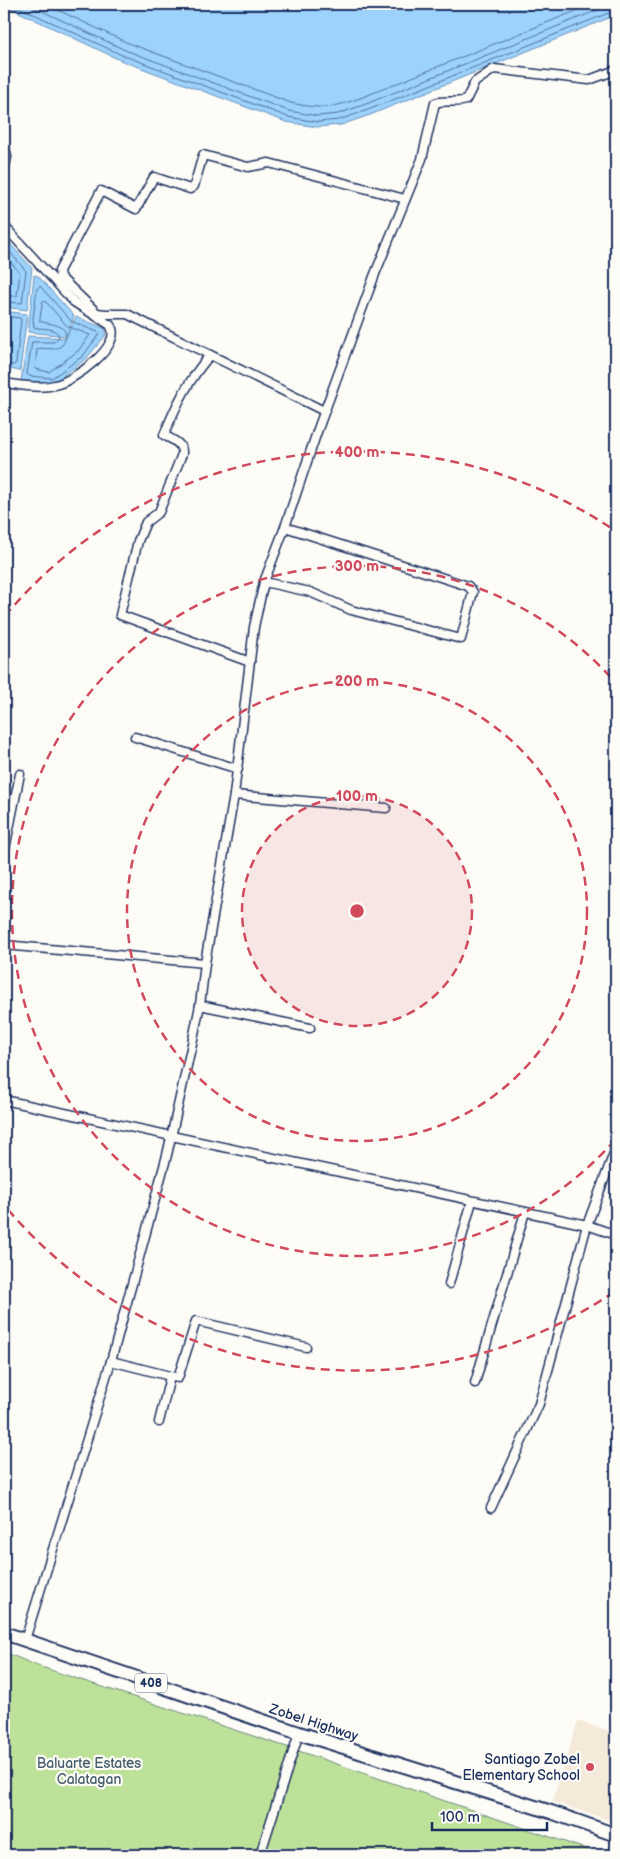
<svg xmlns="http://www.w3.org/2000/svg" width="620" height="1859" font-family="'Balsamiq Sans',sans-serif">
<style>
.built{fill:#f5e9d9}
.green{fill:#bee19a;stroke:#6c887c}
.water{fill:#9cd2fb;stroke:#6891bc}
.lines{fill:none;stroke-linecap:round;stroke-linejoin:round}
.shore{stroke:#4f709d;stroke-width:1}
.minor-casing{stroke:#1b2f5e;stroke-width:11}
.primary-casing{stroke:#1b2f5e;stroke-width:16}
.minor{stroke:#fdfcf7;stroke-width:8}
.primary{stroke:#fdfcf7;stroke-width:12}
.ring{fill:none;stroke:#d1495b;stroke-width:2.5;stroke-dasharray:9 6}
.poi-dot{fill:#d1495b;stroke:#fdfcf7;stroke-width:2}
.labels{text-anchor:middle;stroke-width:4.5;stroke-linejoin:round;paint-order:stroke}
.shield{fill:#fdfcf7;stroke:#5f6c8c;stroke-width:1}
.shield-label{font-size:12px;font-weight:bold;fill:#1b2f5e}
.street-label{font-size:14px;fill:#1b2f5e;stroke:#fdfcf7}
.poi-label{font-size:14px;fill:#1b2f5e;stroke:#fdfcf7;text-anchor:end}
.park-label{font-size:14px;fill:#445c6d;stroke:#fdfcf7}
.centre{fill:#d1495b;stroke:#fdfcf7;stroke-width:2.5}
.ring-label{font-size:15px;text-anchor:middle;font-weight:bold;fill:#d1495b;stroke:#fdfcf7;stroke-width:4.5;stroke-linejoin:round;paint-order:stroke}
</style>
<rect width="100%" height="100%" fill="#fdfcf7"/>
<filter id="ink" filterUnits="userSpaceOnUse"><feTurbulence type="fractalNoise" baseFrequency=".02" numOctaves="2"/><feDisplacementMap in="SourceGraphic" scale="10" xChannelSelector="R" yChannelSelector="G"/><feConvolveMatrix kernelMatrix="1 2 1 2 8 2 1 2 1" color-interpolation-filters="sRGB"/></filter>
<g filter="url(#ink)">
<path class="built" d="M578,1721L616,1733V1822L552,1802Z"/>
<path class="green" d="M4,1652L38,1666L293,1749L603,1855H4Z"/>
<g class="water">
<path d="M4,4H616V15L370,115L341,125L317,127L286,122L120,60L4,5Z"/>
<path d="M4,237L32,268L27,310L4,307Z"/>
<path d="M34,275L38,276L74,316L66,336L28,332Z"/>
<path d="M4,311L27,314L20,371L4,368Z"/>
<path d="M76,317L104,328L106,331L105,336L86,359L53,383L21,381L28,336L66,338Z"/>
</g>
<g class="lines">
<g class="shore">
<path d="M12,4L122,55L288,117L318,122L339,120L368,110L616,10"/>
<path d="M27,4L125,50L289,111L318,116L338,114L366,104L610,5L616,4"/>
<path d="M45,4L128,43L291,103C324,110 332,108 363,97L593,4"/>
<path d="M4,245L26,271L22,303L4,302"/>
<path d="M4,254L20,273L17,296H4"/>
<path d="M40,286L71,321L100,333L83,356L52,378L29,376L27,374L32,342H54L59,337C57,326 42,330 34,327L33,318L37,289Z"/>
<path d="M43,301L46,302L67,326L90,335L78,351L49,372L35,369L37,349C43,347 50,350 57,348C61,347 64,344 65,340C70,323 49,325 40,321Z"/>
<path d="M4,316L20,318L21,320L16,363L14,365L4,364"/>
</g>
<defs>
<g id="minor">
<path d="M4,143L7,157L4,172"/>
<path d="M4,226L74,302L110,325C125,345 72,382 55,385C39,389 20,385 4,383"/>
<path d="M210,355C188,381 177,403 164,435C172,440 183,443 182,454L159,512L146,522L138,541L120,615L250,662"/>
<path d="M324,411L127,314H106L97,313L60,277L59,271L101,191L136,209L154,177L190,189L194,186L203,155L248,167L269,163L405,199"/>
<path d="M264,582L310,592L351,610L461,639L473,592L468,586L285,527"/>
<path d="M135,737L238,769"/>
<path d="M234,795L386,808"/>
<path d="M4,854L20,774"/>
<path d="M4,945L205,963"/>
<path d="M200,1005L310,1028"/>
<path d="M4,1100L587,1225L616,1148"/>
<path d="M449,1284L472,1201"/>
<path d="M111,1361L178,1378L196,1321L306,1347"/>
<path d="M475,1383L525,1212"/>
<path d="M159,1422L170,1377"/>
<path d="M491,1508L539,1404L587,1225L616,1235"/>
<path d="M25,1640L111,1361L167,1155L193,1039L200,1005L205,963L234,795L254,627L264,582L285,527L318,429L375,274L422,159L435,103C445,99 456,104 466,100L475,82L494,69L589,80L616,70"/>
<path d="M260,1855L299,1733"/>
</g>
<path id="primary" d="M4,1633L299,1733L551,1812L616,1835"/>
</defs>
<use href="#minor" class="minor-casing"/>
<use href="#primary" class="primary-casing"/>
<use href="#minor" class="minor"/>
<use href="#primary" class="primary"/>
</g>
</g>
<circle cx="357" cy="911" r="115" fill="#d1495b" fill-opacity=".12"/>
<g class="ring">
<circle cx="357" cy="911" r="115"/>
<circle cx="357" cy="911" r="230"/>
<path d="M615 1140A345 345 0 1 1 615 682"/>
<path d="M614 1292A459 459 0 0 1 5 1206M5 616A459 459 0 0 1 614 530"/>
</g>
<circle class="poi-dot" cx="590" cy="1767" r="5"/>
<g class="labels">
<rect class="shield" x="135" y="1673.5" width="32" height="19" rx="4"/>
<g class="shield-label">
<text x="151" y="1687">408</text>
</g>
<g class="street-label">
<text transform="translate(314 1722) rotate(18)" y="5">Zobel Highway</text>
</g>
<g class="poi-label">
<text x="580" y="1764">Santiago Zobel<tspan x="580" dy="16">Elementary School</tspan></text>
</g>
<g class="park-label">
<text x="89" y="1768">Baluarte Estates<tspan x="89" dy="16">Calatagan</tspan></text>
</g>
</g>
<circle cx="357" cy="911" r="8" class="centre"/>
<g class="ring-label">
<text x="357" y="457">400 m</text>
<text x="357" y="571">300 m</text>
<text x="357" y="686">200 m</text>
<text x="357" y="801">100 m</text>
</g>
<rect width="620" height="1859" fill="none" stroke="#fdfcf7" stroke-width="20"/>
<rect x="10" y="10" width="600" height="1839" fill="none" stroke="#1b2f5e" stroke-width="2" filter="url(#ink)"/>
<path d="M432 1822v8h115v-8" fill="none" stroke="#1b2f5e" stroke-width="2.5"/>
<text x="440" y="1822" font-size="15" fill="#1b2f5e" stroke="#fdfcf7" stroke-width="4" paint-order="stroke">100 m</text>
</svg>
